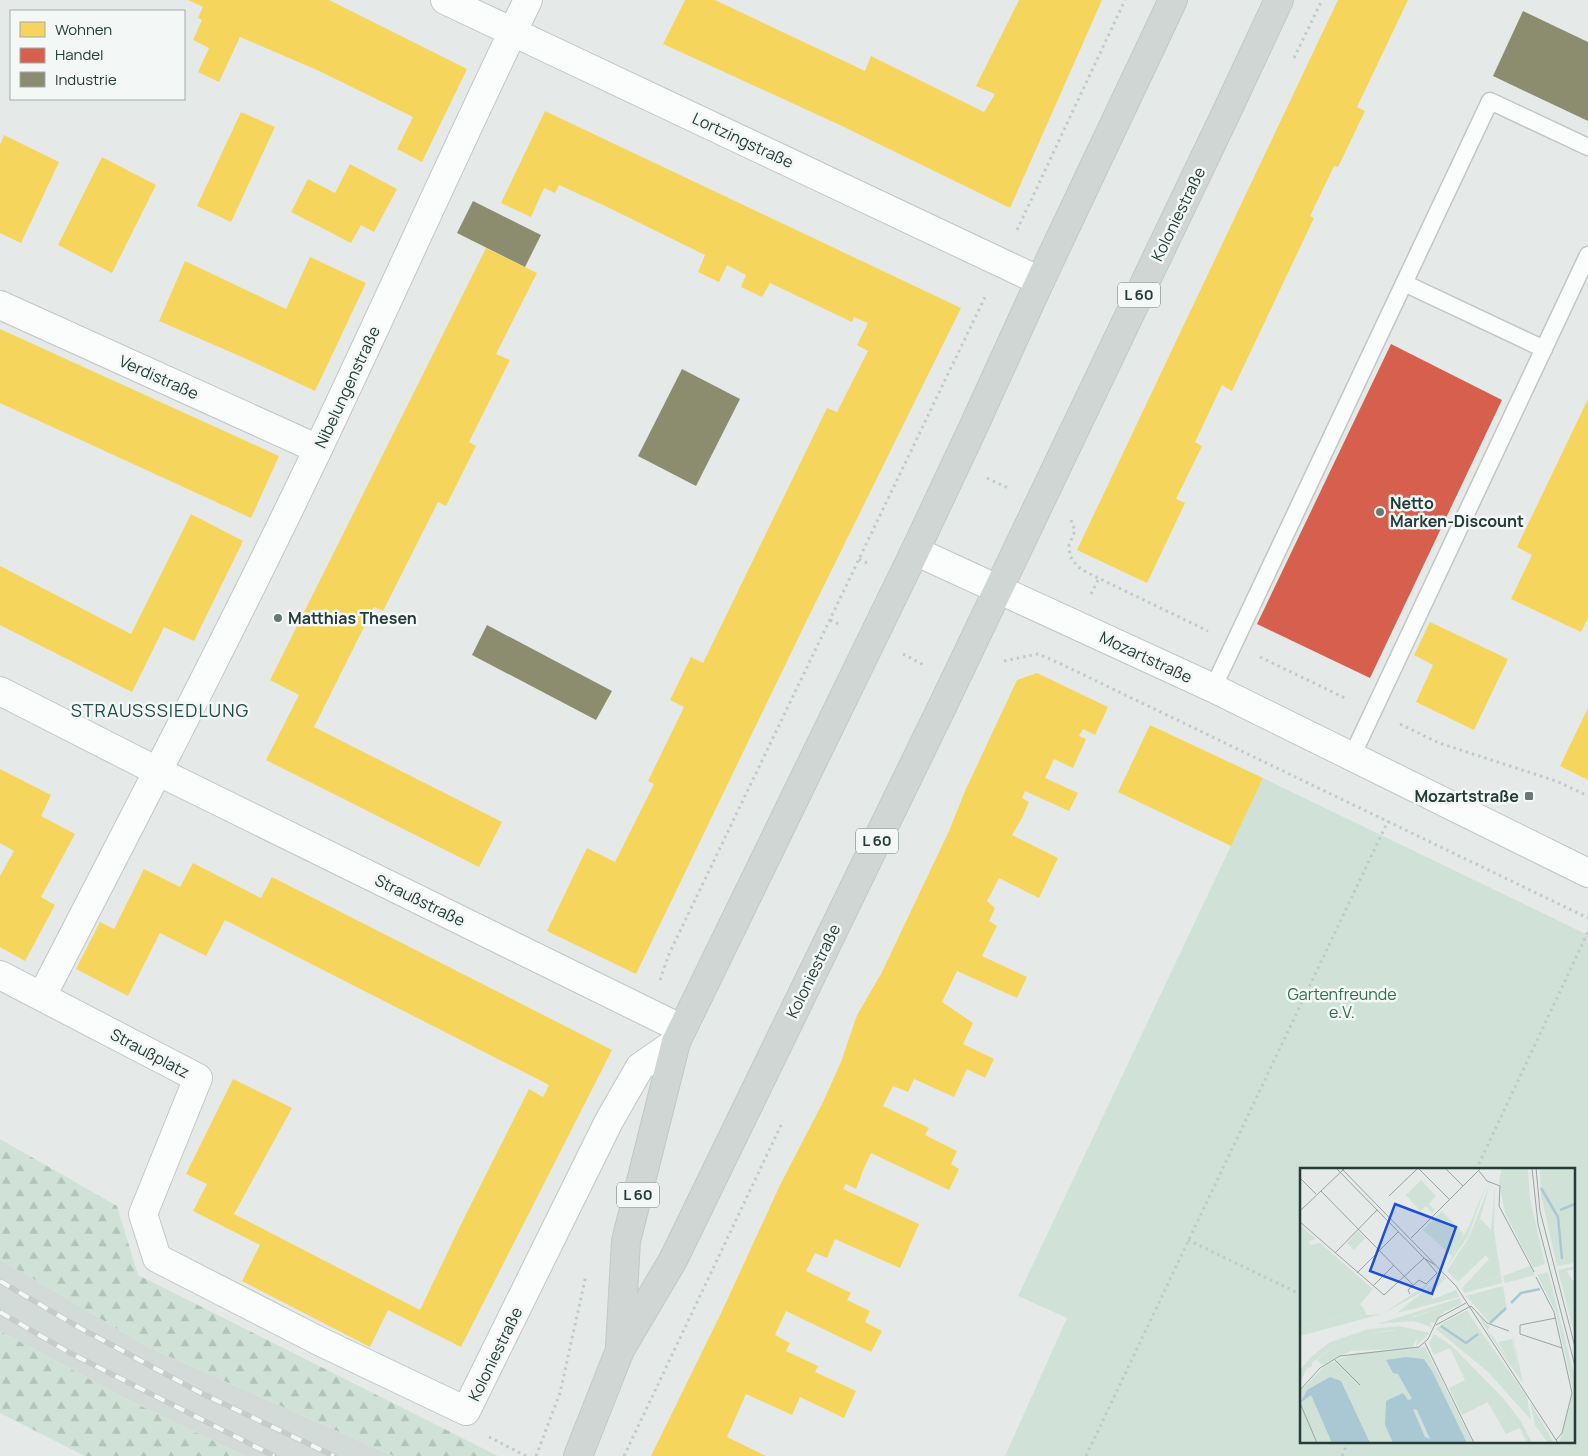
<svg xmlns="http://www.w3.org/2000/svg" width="1588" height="1456" font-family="Manrope,sans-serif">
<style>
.built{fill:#d3dbd8}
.green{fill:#d0e2d8;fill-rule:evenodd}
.forest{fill:url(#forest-firs)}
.homes{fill:#f6d55c}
.shops{fill:#d6604d}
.industry{fill:#8c8c6e}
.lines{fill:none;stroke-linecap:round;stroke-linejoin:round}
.lane-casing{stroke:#c2c7c5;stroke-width:19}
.street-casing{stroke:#c2c7c5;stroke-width:30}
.secondary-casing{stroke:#c0c7c5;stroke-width:30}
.primary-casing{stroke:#c1c9c8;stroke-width:30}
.path{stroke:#c2cac8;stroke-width:3;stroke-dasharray:2.5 4;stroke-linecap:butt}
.lane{stroke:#fbfcfc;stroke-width:16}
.street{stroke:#fbfcfc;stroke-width:28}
.secondary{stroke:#fbfcfc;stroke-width:28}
.primary{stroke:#cfd6d4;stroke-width:28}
.rail-casing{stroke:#c7cbca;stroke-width:5.5}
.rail{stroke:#f3f8f6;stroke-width:4;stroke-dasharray:11;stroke-linecap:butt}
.poi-dot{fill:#687876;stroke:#f3f8f6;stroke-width:2}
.labels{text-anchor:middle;stroke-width:5;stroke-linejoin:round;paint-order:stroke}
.shield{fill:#f3f8f6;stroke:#627471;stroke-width:1}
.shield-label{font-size:15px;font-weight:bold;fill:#243b38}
.street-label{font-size:16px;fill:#243b38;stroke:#f3f8f6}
.poi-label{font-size:16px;font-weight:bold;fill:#243b38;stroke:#f3f8f6;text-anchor:start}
.park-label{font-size:16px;fill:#326f52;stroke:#f3f8f6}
.neighbourhood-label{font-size:18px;letter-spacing:1px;fill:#224c47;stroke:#f3f8f6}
.inset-river{fill:none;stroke:#aac8d4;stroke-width:2.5}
.inset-road{fill:none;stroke:#98a4a2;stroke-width:1}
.view{fill:#1d4ed8;fill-opacity:0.15;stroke:#1d4ed8;stroke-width:2.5}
.inset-edge{fill:none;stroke:#243b38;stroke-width:2.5}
</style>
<defs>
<pattern id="forest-firs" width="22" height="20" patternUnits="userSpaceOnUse" patternTransform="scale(1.25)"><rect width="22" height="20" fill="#d0e2d8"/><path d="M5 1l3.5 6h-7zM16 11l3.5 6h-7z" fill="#b2c3ba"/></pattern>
</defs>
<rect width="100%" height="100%" fill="#e5eae8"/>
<path class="built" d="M0,1259L148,1347L394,1456H245L126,1399L0,1331Z"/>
<path class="green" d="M1263,778L1588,935V1456H1005L1067,1318L1018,1296ZM1302,1170H1574V1442H1302Z"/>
<g class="forest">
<path d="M0,1139L117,1206L138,1275L498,1456H394L148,1347L0,1259Z"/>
<path d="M0,1331L126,1399L245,1456H85L0,1413Z"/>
</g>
<g class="homes">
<path d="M188,0H329L467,69L422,162L397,149L413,117L317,70L240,37L219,82L198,72L209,48L193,40L202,20L198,18L203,7Z"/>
<path d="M685,0H715L865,71L871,56L984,112L995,94L976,86L1019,0H1102L1010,208L842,126L663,44Z"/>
<path d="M1338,0H1408L1357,107L1365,111L1338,167L1334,166L1310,216L1314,218L1232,391L1222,385L1195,442L1202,446L1176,499L1185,503L1147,583L1077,550Z"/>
<path d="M545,111L961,308L804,626L636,974L547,931L587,848L615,862L654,784L648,781L684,707L670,700L691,657L703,663L827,408L837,412L868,351L857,345L868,323L854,317L852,322L770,283L762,297L741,287L746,275L727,265L719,282L698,272L705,255L603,205L559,185L555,193L544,188L531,217L501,203Z"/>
<path d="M241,112L275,127L231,222L197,206Z"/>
<path d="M4,135L59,162L21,243L0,233V145Z"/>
<path d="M102,157L156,185L112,273L58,245Z"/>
<path d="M350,164L397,189L374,232L361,225L351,243L291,212L308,179L335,193Z"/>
<path d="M486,248L537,273L496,354L510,360L469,442L476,446L446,506L438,502L383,611L374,607L314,727L502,822L479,867L266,760L299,695L270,680Z"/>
<path d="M310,257L366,283L315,391L242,357L159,321L185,261L286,309Z"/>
<path d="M0,329L279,456L251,518L0,403Z"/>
<path d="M1588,399V618L1581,632L1511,599L1532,555L1517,547Z"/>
<path d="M191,514L243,541L194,641L164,627L132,692L0,625V566L131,634Z"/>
<path d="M1430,622L1508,659L1474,730L1416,702L1433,665L1414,655Z"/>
<path d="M1037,673L1108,707L1095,735L1083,729L1079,736L1086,739L1073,768L1054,759L1045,778L1078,793L1069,811L1025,791L1022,798L1029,802L1022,818L1012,835L1058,858L1039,898L999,878L987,901L995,908L989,921L997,926L982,956L1027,977L1017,998L957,971L942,1002L973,1023L963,1044L994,1059L985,1078L967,1069L954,1097L914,1079L908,1092L893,1086L883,1106L929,1128L925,1135L957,1151L951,1164L959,1169L949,1190L871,1153L864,1168L856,1189L846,1184L843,1189L919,1224L900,1268L835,1239L827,1258L815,1253L806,1271L851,1293L847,1300L870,1311L865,1322L882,1331L871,1352L786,1311L775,1335L790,1343L786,1351L818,1366L815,1372L856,1391L844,1418L800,1397L792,1415L746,1394L727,1437L766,1456H651L723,1309L780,1185L823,1102L841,1062L857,1015L881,974L949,831L965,791L1017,680Z"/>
<path d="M1588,708V780L1560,766Z"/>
<path d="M1150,725L1263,778L1231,846L1118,792Z"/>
<path d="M0,769L51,795L41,816L75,834L41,897L55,905L25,961L0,947V876L14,851L0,843Z"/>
<path d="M193,863L261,898L272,877L612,1050L461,1347L388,1310L370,1347L242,1281L260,1245L193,1211L207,1184L186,1174L233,1079L292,1108L234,1214L420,1310L465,1216L529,1089L543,1097L549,1085L225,920L206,956L160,933L128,996L76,969L100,922L114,929L144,869L180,887Z"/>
</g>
<path class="shops" d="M1391,344L1502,400L1370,678L1257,624Z"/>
<g class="industry">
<path d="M1523,11L1588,42V121L1493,76Z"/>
<path d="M473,201L541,235L525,267L457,233Z"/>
<path d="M682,369L740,399L696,486L638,456Z"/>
<path d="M487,625L612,691L596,720L472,655Z"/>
</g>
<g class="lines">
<defs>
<g id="lane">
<path d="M1404,283L1544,349"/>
<path d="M1213,688L1490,101L1588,147"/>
<path d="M1352,756L1588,255"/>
</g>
<g id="street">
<path d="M445,0L1040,281"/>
<path d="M0,305L318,449"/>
<path d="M0,691L157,771L682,1029"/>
<path d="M0,975L198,1078L143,1214L157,1258L319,1341L466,1411L609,1121L640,1067L676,1042"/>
<path d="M42,996C135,815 230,634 318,449C389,300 456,149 528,0"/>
</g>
<path id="secondary" d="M915,551L1213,688L1588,873"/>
<g id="primary">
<path d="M620,1346L626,1241L676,1042L915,551L972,430L1040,281L1173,0"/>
<path d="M578,1456L620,1350L673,1260L941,709L1227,111L1279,0"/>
</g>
</defs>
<use href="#lane" class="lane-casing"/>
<use href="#street" class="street-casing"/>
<use href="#secondary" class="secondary-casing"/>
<use href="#primary" class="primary-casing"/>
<g class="path">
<path d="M1294,58L1322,0"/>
<path d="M1017,230L1125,0"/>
<path d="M987,478L1008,488"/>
<path d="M1071,520L1075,531L1069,545L1070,556L1077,566L1086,572L1208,631"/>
<path d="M859,559L869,564"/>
<path d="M1091,594L1099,578"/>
<path d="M830,620L841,625"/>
<path d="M903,654L924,665"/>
<path d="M1260,657L1347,699"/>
<path d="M1004,661L1038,654L1059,663L1588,918"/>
<path d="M1400,724L1439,743L1556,781L1588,796"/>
<path d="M660,980L669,954L986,295"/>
<path d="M1476,1170L1588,932"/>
<path d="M1188,1240L1302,1295"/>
<path d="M489,1437L526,1456"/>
<path d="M536,1456L560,1393L586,1275"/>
<path d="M624,1456L783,1121"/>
<path d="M1086,1456L1388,821"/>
<path d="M1342,1456L1348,1442"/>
</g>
<use href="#lane" class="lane"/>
<use href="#street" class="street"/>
<use href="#secondary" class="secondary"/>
<use href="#primary" class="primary"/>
<defs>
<g id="rail">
<path d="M0,1281L80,1328L201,1393L334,1456"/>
<path d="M0,1312L70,1353L274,1456"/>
</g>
</defs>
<use href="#rail" class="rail-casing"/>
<use href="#rail" class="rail"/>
</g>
<g class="poi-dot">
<circle cx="1380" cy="512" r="5"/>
<circle cx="278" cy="618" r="5"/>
<rect x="1524" y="791" width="10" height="10" rx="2.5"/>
</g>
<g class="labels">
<g class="shield">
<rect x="1118" y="282.5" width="42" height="25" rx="4"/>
<rect x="856" y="828.5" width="42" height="25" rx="4"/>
<rect x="617" y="1182.5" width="42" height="25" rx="4"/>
</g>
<g class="shield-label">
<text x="1139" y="300">L 60</text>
<text x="877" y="846">L 60</text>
<text x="638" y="1200">L 60</text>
</g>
<g class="street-label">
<text transform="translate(743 140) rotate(25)" y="6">Lortzingstraße</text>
<text transform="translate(1178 214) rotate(-64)" y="6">Koloniestraße</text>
<text transform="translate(159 377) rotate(24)" y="6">Verdistraße</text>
<text transform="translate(347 387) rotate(-65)" y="6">Nibelungenstraße</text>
<text transform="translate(1146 657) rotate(25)" y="6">Mozartstraße</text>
<text transform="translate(420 900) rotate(26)" y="6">Straußstraße</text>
<text transform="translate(813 971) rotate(-64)" y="6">Koloniestraße</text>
<text transform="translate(150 1053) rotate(28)" y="6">Straußplatz</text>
<text transform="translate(495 1354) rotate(-64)" y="6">Koloniestraße</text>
</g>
<g class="poi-label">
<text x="1390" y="509">Netto<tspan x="1390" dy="18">Marken-Discount</tspan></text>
<text x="288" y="624">Matthias Thesen</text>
<text x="1519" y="802" text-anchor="end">Mozartstraße</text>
</g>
<g class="park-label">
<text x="1342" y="1000">Gartenfreunde<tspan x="1342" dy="18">e.V.</tspan></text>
</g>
<g class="neighbourhood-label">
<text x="160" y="717">STRAUSSSIEDLUNG</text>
</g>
</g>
<g transform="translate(1300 1168)">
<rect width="275" height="275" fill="#e5eae8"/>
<path d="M202,0H228L230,30L245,96L233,100L205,45L199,14ZM121,12L136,28L129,36L135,42L132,45L126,38L120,43L106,27ZM142,43L164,66L153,89L123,62ZM181,51L192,63L199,109L162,120L189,91L186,87L158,114L150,106ZM58,63L65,70L54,82L47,75ZM141,139L144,144L133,155L112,150ZM65,142L66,147L82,146L0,168V158ZM167,142L173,152L167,156L173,164L163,171L143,155ZM99,162L119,166L112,180L51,183L22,197L17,192L34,178L72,165ZM212,171L218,198L213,199L198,174ZM125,179L173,275H0V223L26,197L55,185ZM150,180L167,198L190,233L162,247L149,220L165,212Z" fill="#d0e2d8"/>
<path d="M240,0H275V95L257,98L241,28ZM187,15L168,68L145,102L170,56ZM190,16L178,58L150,106L147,103L169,69ZM195,17L194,63L202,115L164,125L162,120L199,109L191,61ZM230,98L235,107L205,115L203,108ZM275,98V101L267,103L272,112H275V169L258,102ZM140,104L122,124L82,146L126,117ZM248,104L275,210V275H261L260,272L273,223L256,144L237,107ZM144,107L146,110L130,126L133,131L156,122L159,129L97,145ZM203,118L207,141L191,156L166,128ZM160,130L161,136L144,144L141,139L112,149L129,153L132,159L113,153L77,156ZM178,147L190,159L188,162L214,199L218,198L211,159L223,215L192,171ZM173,152L227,229L231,252L188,204L136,161L143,155L163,171L172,164L167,155ZM100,158L130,165L116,178L118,166L91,162L72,165L34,178L12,195V199L7,200L0,215V202L11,189L30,174L69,161ZM134,166L152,178L203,230L221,253L232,275H227L220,260L206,266L167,198L150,180L134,187L129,175ZM117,183L129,188L171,275H167L153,250L141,220L124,191L106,189L81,193L82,185ZM63,185L64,193L46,199L38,191ZM230,234L254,275H248L235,257ZM113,241L117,242L130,271L125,270ZM82,242L85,257L93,275H76L72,245Z" fill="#d0e2d8"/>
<path d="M0,57L16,71L9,73L10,77L20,75L73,121L60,136L65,142L0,158Z" fill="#d0e2d8"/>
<path d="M106,189L124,191L132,203L167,275H93L85,257L86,233L103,225L108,232L112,231L98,206L93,205L86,192ZM113,241L117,242L130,271L125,269ZM30,209L41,213L70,275H32L11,227L0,235L7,222Z" fill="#aac8d4" fill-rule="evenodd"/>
<path class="inset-river" d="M241,20L258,49L262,91M260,42L275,36M211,135L221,125L240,121M190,155L206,140M141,158L166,175L178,166"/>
<path class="inset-road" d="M36,0L124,90L135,97M41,0L156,118L258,275M118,0L150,32M145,0L163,18M232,0L238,56L275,198M236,0L240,43L275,179M179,3L187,13L200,18L199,38L234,104M0,10L16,26M21,23L113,117M89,28L118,0M0,43L45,0M0,54L84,127L124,90M111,70L181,0M35,85L77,42M57,105L98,64M236,109L254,144L272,225L262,265L256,272M73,118L94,97M110,126L108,122L119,112L126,116L137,105L125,91M256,150L220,157V166L262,180M136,157L171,138L187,155L209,163M125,175L174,275M34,191L60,217M0,222L20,200L40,188L119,179L128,171L138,150L166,135M0,235L17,275"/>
<path class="view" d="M95,36L156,59L132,126L70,103Z"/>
<rect width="275" height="275" class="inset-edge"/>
</g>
<rect x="10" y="10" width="175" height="90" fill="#f3f8f6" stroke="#a0acaa"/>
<rect x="20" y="22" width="25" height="15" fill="#f6d55c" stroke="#a0acaa"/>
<text x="55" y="35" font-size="15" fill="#243b38">Wohnen</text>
<rect x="20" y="48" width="25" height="15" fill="#d6604d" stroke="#a0acaa"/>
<text x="55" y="60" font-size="15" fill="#243b38">Handel</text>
<rect x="20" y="72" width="25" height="15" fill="#8c8c6e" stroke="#a0acaa"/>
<text x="55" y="85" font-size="15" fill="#243b38">Industrie</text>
</svg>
